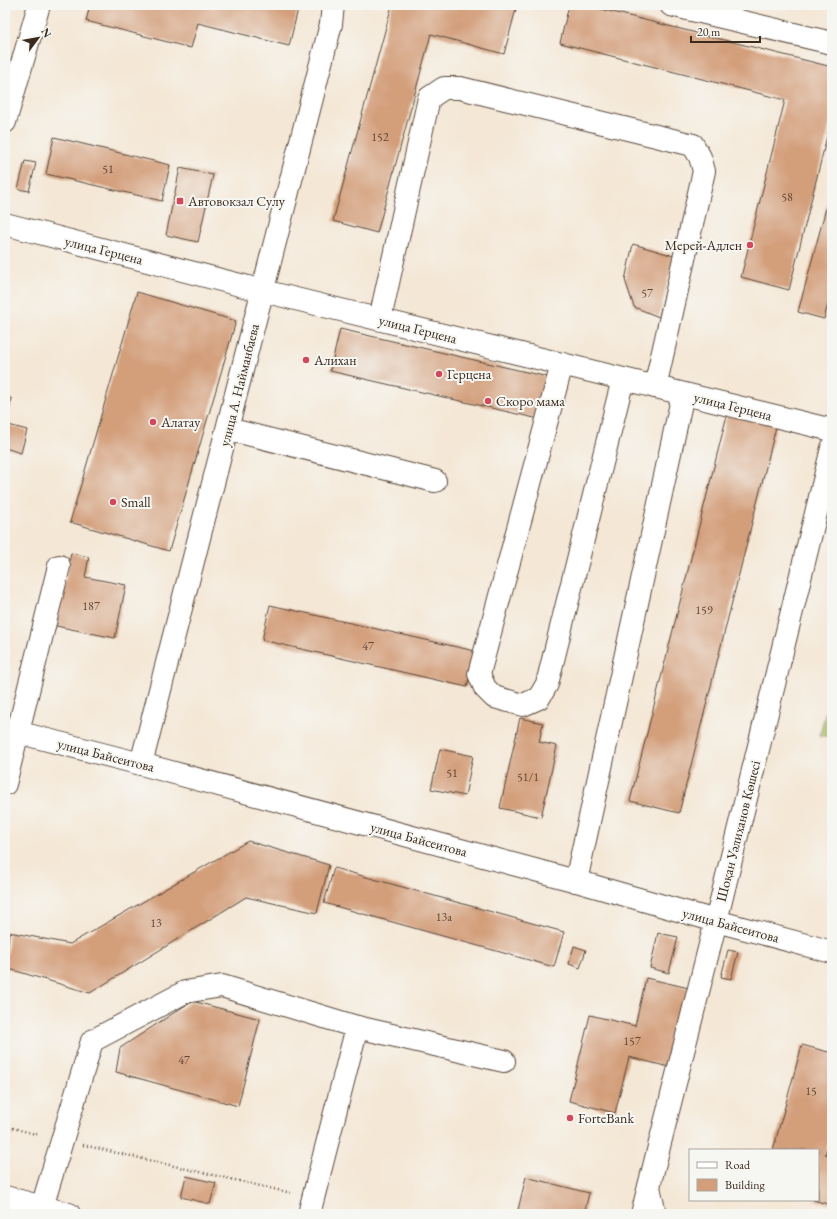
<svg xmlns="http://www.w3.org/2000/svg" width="837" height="1219" font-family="'EB Garamond',serif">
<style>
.green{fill:#a6be63;stroke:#707440}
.building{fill:#d39e7a}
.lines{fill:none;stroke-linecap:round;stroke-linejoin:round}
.minor-casing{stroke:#574639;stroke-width:24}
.major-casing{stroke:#574639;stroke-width:24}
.path{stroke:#574639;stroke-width:2.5;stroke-dasharray:1 3;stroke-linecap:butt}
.minor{stroke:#fff;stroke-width:22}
.major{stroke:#fff;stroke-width:22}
.poi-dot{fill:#d1495b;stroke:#f6f6f2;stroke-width:1.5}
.labels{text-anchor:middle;stroke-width:4;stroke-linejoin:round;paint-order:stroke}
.number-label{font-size:12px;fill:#614735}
.poi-label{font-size:14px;fill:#3b2a1e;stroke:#f6f6f2;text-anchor:start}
.street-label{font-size:14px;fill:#3b2a1e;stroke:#f6f6f2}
</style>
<rect width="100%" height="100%" fill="#f6f6f2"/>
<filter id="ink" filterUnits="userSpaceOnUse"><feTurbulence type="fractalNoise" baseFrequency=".025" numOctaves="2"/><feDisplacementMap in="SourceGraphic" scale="8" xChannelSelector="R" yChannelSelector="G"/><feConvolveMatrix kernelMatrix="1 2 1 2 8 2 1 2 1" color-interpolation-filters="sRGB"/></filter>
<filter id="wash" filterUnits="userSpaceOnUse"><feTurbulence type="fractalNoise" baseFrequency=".012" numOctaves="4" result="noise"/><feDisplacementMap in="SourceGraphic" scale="16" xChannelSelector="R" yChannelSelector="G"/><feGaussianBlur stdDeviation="0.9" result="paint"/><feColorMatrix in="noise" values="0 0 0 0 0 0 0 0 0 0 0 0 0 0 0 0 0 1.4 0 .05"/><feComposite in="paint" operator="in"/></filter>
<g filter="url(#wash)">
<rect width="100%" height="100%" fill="#f4e7d5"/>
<path class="green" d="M832,685V738L820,735Z"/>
<g id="blocks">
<g class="building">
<path d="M90,5H299L289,46L198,23L191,48L86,21Z"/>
<path d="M392,5H517L504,54L431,34L377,233L333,221Z"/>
<path d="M569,5H585L832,67V116L789,290L741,277L785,100L560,43Z"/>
<path d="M54,137L170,165L162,201L46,174Z"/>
<path d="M25,161L36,163L29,191L18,189Z"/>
<path d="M180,168L213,175L198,242L166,235Z"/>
<path d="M832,186V289L824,319L798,312Z"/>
<path d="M633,244L674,256L659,317L634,307L625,280Z"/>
<path d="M137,292L236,321L169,551L70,522Z"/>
<path d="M340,329L548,377L539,419L330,371Z"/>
<path d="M5,397L12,399L5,422Z"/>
<path d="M729,407L778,419L679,813L630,801Z"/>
<path d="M5,424L27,430L21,453L5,448Z"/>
<path d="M71,553L89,557L85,577L126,585L115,638L56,626Z"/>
<path d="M270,605L475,651L467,687L262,640Z"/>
<path d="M520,718L543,723L539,742L557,746L541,817L500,808Z"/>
<path d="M440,749L473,756L465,796L431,789Z"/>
<path d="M248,841L329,865L317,913L246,897L90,993L6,968L9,932L70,944Z"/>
<path d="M334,868L564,932L554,967L324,903Z"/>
<path d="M658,933L678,937L669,973L650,968Z"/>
<path d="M574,946L586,950L580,968L569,964Z"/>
<path d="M728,950L738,952L731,979L721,977Z"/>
<path d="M646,978L693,989L673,1068L629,1057L615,1113L569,1101L590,1015L635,1026Z"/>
<path d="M192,1001L260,1019L238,1106L116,1072L120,1048Z"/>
<path d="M802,1045L832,1053V1130L825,1154L832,1156V1205L813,1200H818V1150H773Z"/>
<path d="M186,1176L216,1183L210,1204L181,1197Z"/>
<path d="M526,1177L589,1193L584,1214H517Z"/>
</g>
</g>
</g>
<g filter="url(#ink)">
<use href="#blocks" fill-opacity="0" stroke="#574639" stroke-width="1"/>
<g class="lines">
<defs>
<g id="minor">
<path d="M671,5L832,43"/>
<path d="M5,122L39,5"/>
<path d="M5,224L263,291L832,430"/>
<path d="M380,319L429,98L444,88H460L693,145L700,157L704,171L655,387"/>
<path d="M562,364L479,674L485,688L494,697L523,705L539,698L547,684L623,379"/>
<path d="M228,429L435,481"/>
<path d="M5,729L141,764L576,881L716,921L832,952"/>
<path d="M141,764L331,24L333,5"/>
<path d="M5,784L59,566"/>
<path d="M576,881L683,394"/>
<path d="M42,1207L92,1041L185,992L222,986L357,1027L504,1061"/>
<path d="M309,1214L357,1027"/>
<path d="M642,1214L716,921L832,448"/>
</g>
<g id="major">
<path d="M649,1187L655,1214"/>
<path d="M5,1197L69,1214"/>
</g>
</defs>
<use href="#minor" class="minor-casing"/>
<use href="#major" class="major-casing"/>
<g class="path">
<path d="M5,1126L39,1135"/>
<path d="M83,1145L291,1193"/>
</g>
<use href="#minor" class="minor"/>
<use href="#major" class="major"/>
</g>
</g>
<g class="poi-dot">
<rect x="176" y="197" width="8" height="8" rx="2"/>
<circle cx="750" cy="245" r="4"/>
<circle cx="306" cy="360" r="4"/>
<circle cx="439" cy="374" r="4"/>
<circle cx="488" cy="401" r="4"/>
<circle cx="153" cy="422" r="4"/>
<circle cx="113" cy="502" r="4"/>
<circle cx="570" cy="1118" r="4"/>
</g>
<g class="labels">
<g class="number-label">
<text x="380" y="141">152</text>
<text x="108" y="173">51</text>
<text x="787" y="201">58</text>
<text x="647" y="297">57</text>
<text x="91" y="610">187</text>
<text x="704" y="614">159</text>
<text x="368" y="650">47</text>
<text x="452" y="777">51</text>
<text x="528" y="781">51/1</text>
<text x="444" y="921">13а</text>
<text x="156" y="927">13</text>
<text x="632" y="1045">157</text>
<text x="184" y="1064">47</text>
<text x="811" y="1095">15</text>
</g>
<g class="poi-label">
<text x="188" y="206">Автовокзал Сулу</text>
<text x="742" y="250" text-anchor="end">Мерей-Адлен</text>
<text x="314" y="365">Алихан</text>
<text x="447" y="379">Герцена</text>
<text x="496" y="406">Скоро мама</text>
<text x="161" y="427">Алатау</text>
<text x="121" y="507">Small</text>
<text x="578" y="1123">ForteBank</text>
</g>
<g class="street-label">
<text transform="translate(104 250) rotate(14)" y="5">улица Герцена</text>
<text transform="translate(418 329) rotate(14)" y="5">улица Герцена</text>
<text transform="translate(239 385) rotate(-76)" y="5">улица А. Найманбаева</text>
<text transform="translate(733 406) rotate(14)" y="5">улица Герцена</text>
<text transform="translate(106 755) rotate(14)" y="5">улица Байсеитова</text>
<text transform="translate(738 831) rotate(-76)" y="5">Шоқан Уәлиханов Көшесі</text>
<text transform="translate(419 839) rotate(15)" y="5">улица Байсеитова</text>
<text transform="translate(731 925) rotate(15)" y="5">улица Байсеитова</text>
</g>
</g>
<rect width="837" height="1219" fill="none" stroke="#f6f6f2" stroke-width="20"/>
<rect x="689" y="1149" width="130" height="52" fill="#f6f6f2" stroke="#aba49d"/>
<rect x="697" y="1162" width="20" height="6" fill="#ffffff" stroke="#aba49d"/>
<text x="725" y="1169" font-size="12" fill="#3b2a1e">Road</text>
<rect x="697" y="1179" width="20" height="12" fill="#d39e7a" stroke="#aba49d"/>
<text x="725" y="1189" font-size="12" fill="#3b2a1e">Building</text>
<g transform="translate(38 38) rotate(58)" stroke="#f6f6f2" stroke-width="3" paint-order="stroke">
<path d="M0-3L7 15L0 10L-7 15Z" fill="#3b2a1e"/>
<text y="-6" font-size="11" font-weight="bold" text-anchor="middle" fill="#3b2a1e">N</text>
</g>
<path d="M691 36v6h69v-6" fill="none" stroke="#3b2a1e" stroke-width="2"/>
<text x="697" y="36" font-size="12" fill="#3b2a1e" stroke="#f6f6f2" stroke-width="3" paint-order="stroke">20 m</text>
</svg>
